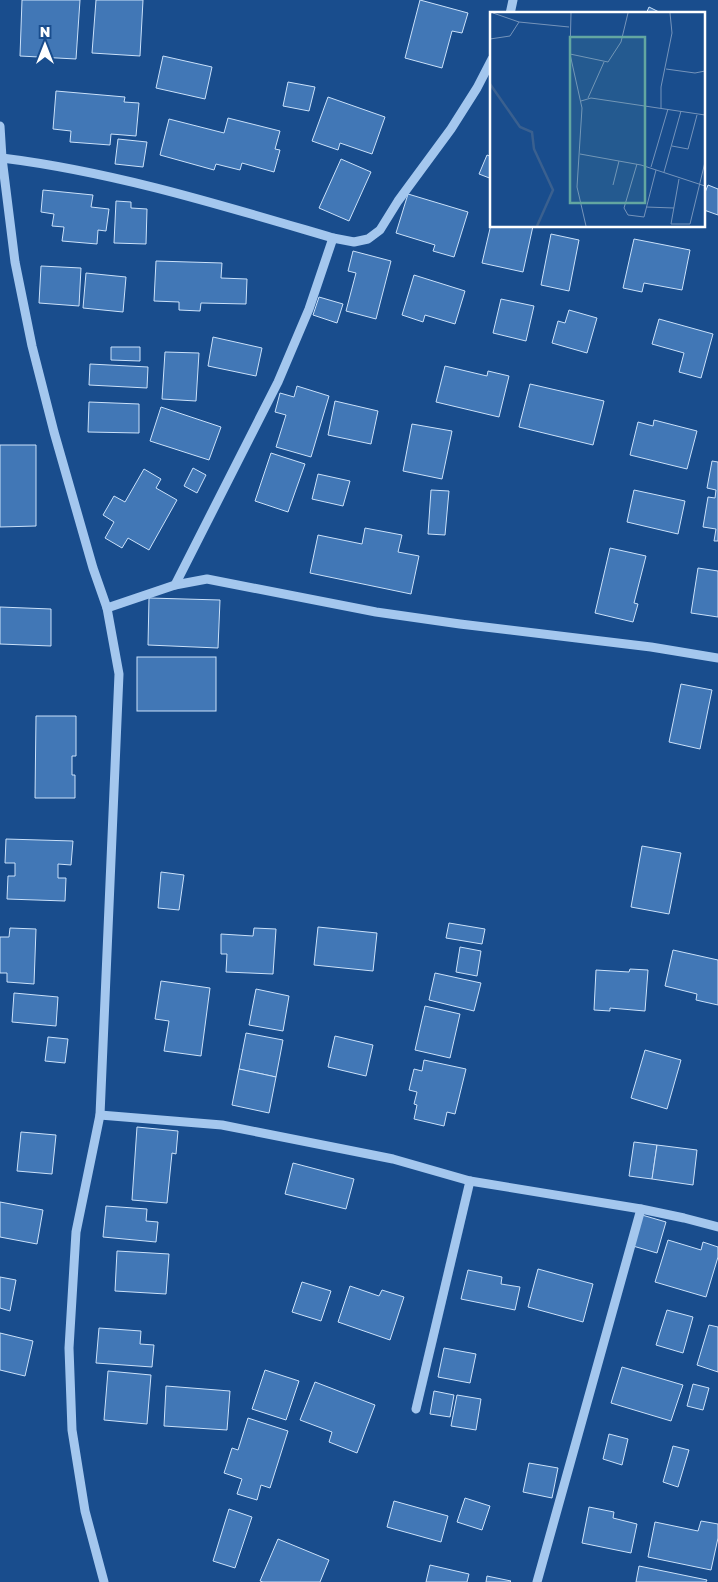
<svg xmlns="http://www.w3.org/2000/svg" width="718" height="1582" font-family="'Golos Text',sans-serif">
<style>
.building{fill:#4177b6;stroke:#cae1fa}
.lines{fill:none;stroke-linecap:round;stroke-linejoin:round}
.minor{stroke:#a4c7ee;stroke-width:9}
.inset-river{fill:none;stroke:#3a608f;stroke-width:2.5}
.inset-road{fill:none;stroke:#7594bb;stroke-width:1}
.view{fill:#63a6a1;fill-opacity:0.15;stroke:#63a6a1;stroke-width:2.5}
.inset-edge{fill:none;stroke:#fff;stroke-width:2.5}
</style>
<rect width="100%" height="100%" fill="#194d8d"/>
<g class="building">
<path d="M22,0H80L76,59L20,56Z"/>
<path d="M96,0H143L140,56L92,53Z"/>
<path d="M420,0L468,13L462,33L452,31L442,68L405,58Z"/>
<path d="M649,7L663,14H646Z"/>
<path d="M163,56L212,67L205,99L156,88Z"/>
<path d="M288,82L315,87L309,111L283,106Z"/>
<path d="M56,91L125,97L124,102L139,103L136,136L111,134L110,145L70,142L71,131L53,129Z"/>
<path d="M328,97L385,117L372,154L340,143L338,150L312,141Z"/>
<path d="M228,118L280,131L275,149L280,150L274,172L242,163L240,170L216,164L214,170L160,155L169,119L224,133Z"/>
<path d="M118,139L147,142L143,167L115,164Z"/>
<path d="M487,155L492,157V179L479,174Z"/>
<path d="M341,159L371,172L349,221L319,208Z"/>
<path d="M708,185L718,189V215L704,210V195Z"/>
<path d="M43,190L93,195L91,207L109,209L106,231L98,230L97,244L62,241L64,227L52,226L54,214L41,212Z"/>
<path d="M408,194L468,212L454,257L433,251L435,245L396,233Z"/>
<path d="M116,201L131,202V208L147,209L146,244L114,243Z"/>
<path d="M492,220V226H533L523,272L482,263Z"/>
<path d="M551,234L579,240L569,291L541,285Z"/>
<path d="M634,239L690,250L682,290L644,283L642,292L623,288Z"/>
<path d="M353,251L391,261L376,319L346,311L356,273L348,271Z"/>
<path d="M156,261L222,263L221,278L247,279L246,304L201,303L200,311L179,310V302L154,301Z"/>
<path d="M41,266L81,268L79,306L39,303Z"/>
<path d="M86,273L126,277L123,312L83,308Z"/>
<path d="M414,275L465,291L455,324L425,315L423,322L402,315Z"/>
<path d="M319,297L343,304L337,323L313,315Z"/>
<path d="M501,299L534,306L526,341L493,333Z"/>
<path d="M569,310L597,318L587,353L552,343L558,321L565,323Z"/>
<path d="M659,319L713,334L701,378L679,372L684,353L652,344Z"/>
<path d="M213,337L262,348L256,376L208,366Z"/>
<path d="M111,347H140V361L111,360Z"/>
<path d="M165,352L199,353L196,401L162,399Z"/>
<path d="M90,364L148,367L147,388L89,385Z"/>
<path d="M445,366L487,376L488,371L509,376L499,417L436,402Z"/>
<path d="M530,384L604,401L593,445L519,427Z"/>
<path d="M297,386L329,396L311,457L276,447L286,415L275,412L280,393L294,397Z"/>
<path d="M335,401L378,411L371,444L328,435Z"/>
<path d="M89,402L139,404V433L88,432Z"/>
<path d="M161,407L221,427L209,460L150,441Z"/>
<path d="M654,420L697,431L687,469L630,455L638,422L653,426Z"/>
<path d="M412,424L452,431L442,479L403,471Z"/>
<path d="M0,445H36V526L0,527Z"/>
<path d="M271,453L305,464L288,512L255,501Z"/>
<path d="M712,461L718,462V541H714L716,529L703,527L708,497L715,498L716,490L707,488Z"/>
<path d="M193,468L206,475L197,493L184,486Z"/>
<path d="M144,469L161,479L156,488L177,500L149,550L128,538L122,548L105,538L114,522L103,515L114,496L125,502Z"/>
<path d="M318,474L350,481L343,506L312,499Z"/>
<path d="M431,490L449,491L445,535L428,534Z"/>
<path d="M634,490L685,501L678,534L627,522Z"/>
<path d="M365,528L402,535L398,552L419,556L411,594L310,573L318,535L362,544Z"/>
<path d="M610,548L646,556L634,603L638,604L633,622L595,613Z"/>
<path d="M698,568L718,571V617L691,613Z"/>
<path d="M149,598L220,600L218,648L148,645Z"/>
<path d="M0,607L51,609V646L0,644Z"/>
<rect x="137" y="657" width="79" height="54"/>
<path d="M681,684L712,690L700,749L669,742Z"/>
<path d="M36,716H76V756H72V775H75V798H35Z"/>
<path d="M6,839L73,841L71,865L58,864V878H66L65,901L7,899L8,876H15V863H5Z"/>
<path d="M642,846L681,853L669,914L631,907Z"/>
<path d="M161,872L184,875L179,910L158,908Z"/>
<path d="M449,923L485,929L482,944L446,938Z"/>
<path d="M318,927L377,933L373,971L314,965Z"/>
<path d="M10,928L36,929L34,984L7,982V973H0V937H9Z"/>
<path d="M254,928L276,929L273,974L226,972L227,954H221V934L253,936Z"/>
<path d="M460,947L481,951L477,976L456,972Z"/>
<path d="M673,950L718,960V1005L696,1000L697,994L665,986Z"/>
<path d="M630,969L648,970L645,1011L610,1008V1011L594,1010L596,970L629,972Z"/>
<path d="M435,973L481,983L474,1011L429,1000Z"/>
<path d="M161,981L210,988L201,1056L164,1051L169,1021L155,1019Z"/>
<path d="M256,989L289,996L283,1031L249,1025Z"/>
<path d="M14,993L58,997L56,1026L12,1022Z"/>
<path d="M425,1006L460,1014L450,1058L415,1050Z"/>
<path d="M246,1033L283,1040L276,1077L239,1069Z"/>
<path d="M335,1036L373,1045L366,1076L328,1067Z"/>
<path d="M48,1037L68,1039L65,1063L45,1061Z"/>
<path d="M645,1050L681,1060L667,1109L631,1098Z"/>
<path d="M424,1060L466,1069L455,1114L447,1112L444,1126L414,1119L417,1105L414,1104L417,1092L409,1090L414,1069L422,1071Z"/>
<path d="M239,1069L276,1077L269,1113L232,1105Z"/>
<path d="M137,1127L178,1131L176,1154L172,1153L167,1203L132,1200Z"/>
<path d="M21,1132L56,1135L52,1174L17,1171Z"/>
<path d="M634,1142L657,1145L652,1179L629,1176Z"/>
<path d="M657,1145L697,1150L693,1185L652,1179Z"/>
<path d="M293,1163L354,1179L346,1209L285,1194Z"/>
<path d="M0,1202L43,1210L37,1244L0,1237Z"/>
<path d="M106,1206L147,1209L146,1221L158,1222L156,1242L103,1237Z"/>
<path d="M642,1215L666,1222L657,1253L633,1246Z"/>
<path d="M668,1240L701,1250L703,1242L718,1247V1257L706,1297L655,1282Z"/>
<path d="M117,1251L169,1254L166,1294L115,1291Z"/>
<path d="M538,1269L593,1284L583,1322L528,1307Z"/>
<path d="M468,1270L502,1277L501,1284L520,1287L515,1310L461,1299Z"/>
<path d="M0,1277L16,1280L10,1311L0,1308Z"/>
<path d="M302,1282L331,1291L321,1321L292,1312Z"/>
<path d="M350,1286L379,1296L382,1290L404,1297L390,1340L338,1322Z"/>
<path d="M667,1310L693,1317L683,1353L656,1345Z"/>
<path d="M709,1325L718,1327V1372L697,1365Z"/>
<path d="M99,1328L141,1331L140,1344L154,1345L152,1367L96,1363Z"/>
<path d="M0,1333L33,1341L25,1376L0,1370Z"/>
<path d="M444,1348L476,1354L470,1383L438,1377Z"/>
<path d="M622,1367L683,1385L671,1421L611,1403Z"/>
<path d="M265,1370L299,1381L286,1420L252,1409Z"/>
<path d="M108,1371L151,1375L147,1424L104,1420Z"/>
<path d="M315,1382L375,1405L357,1453L329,1442L332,1432L300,1420Z"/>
<path d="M693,1384L709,1388L703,1410L687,1406Z"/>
<path d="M166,1386L230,1391L227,1430L164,1426Z"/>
<path d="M434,1391L454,1395L450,1417L430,1414Z"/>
<path d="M457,1395L481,1399L476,1430L451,1426Z"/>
<path d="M248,1418L288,1431L270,1488L261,1485L257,1500L237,1494L242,1479L224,1473L232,1448L238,1450Z"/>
<path d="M609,1434L628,1439L622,1465L603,1459Z"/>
<path d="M673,1446L689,1450L678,1487L663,1482Z"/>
<path d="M529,1463L558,1468L552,1498L523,1492Z"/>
<path d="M465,1498L490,1506L482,1530L457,1522Z"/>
<path d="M394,1501L448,1516L441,1542L387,1527Z"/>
<path d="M589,1507L614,1512L613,1518L637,1524L631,1553L582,1543Z"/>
<path d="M229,1509L252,1517L235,1568L213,1561Z"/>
<path d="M701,1521L718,1524V1538L711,1570L648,1557L655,1522L698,1531Z"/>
<path d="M278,1539L329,1560L320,1582H263L260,1581Z"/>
<path d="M430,1565L469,1574L467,1582H426Z"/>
<path d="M639,1566L707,1580L706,1582H636Z"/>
<path d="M487,1576L511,1581L510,1582H486Z"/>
</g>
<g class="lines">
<g class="minor">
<path d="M510,14L513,0"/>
<path d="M0,126L2,158L15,262L32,346L54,432L93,568L107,608L119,674L100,1115L76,1232L69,1348L72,1430L85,1511L104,1582"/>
<path d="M2,158C115,172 224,206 333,238L354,242L368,239L380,230L398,201L451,129L477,88L492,59"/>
<path d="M175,585L278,382L309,309L333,238"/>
<path d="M107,608L175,585L207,579L376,612L460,624L651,647L718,658"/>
<path d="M100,1115L222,1125L393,1159L470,1181L641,1209L684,1218L718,1227"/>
<path d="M416,1409L470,1181"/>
<path d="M537,1582L641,1209"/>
</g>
</g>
<g transform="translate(490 12)">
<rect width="215" height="215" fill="#194d8d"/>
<path class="inset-river" d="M0,72L30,115L42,120L44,137L63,178L47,214"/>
<path class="inset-road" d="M3,1L29,10L79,15M81,1L80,42L92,96L87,175L96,214M0,27L20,24L29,10M80,42L118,50L131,30L138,1M176,57L205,61L215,59M98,86L114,50M91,89L101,86L215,103M171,96V75L182,21L180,1M182,134L198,137L207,103M90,142L151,153L215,174M147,152L134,196L138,203L154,205L166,158M161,155L178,97M174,160L191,99M189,167L181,212H200L215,150M123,173L129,149M156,195L184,196"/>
<path class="view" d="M80,25H155V191H80Z"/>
<rect width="215" height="215" class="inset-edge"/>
</g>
<g transform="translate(45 45)" stroke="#194d8d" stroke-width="4" paint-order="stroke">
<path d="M0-4L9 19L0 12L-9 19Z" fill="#ffffff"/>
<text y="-8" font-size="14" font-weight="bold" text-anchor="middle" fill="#ffffff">N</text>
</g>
</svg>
